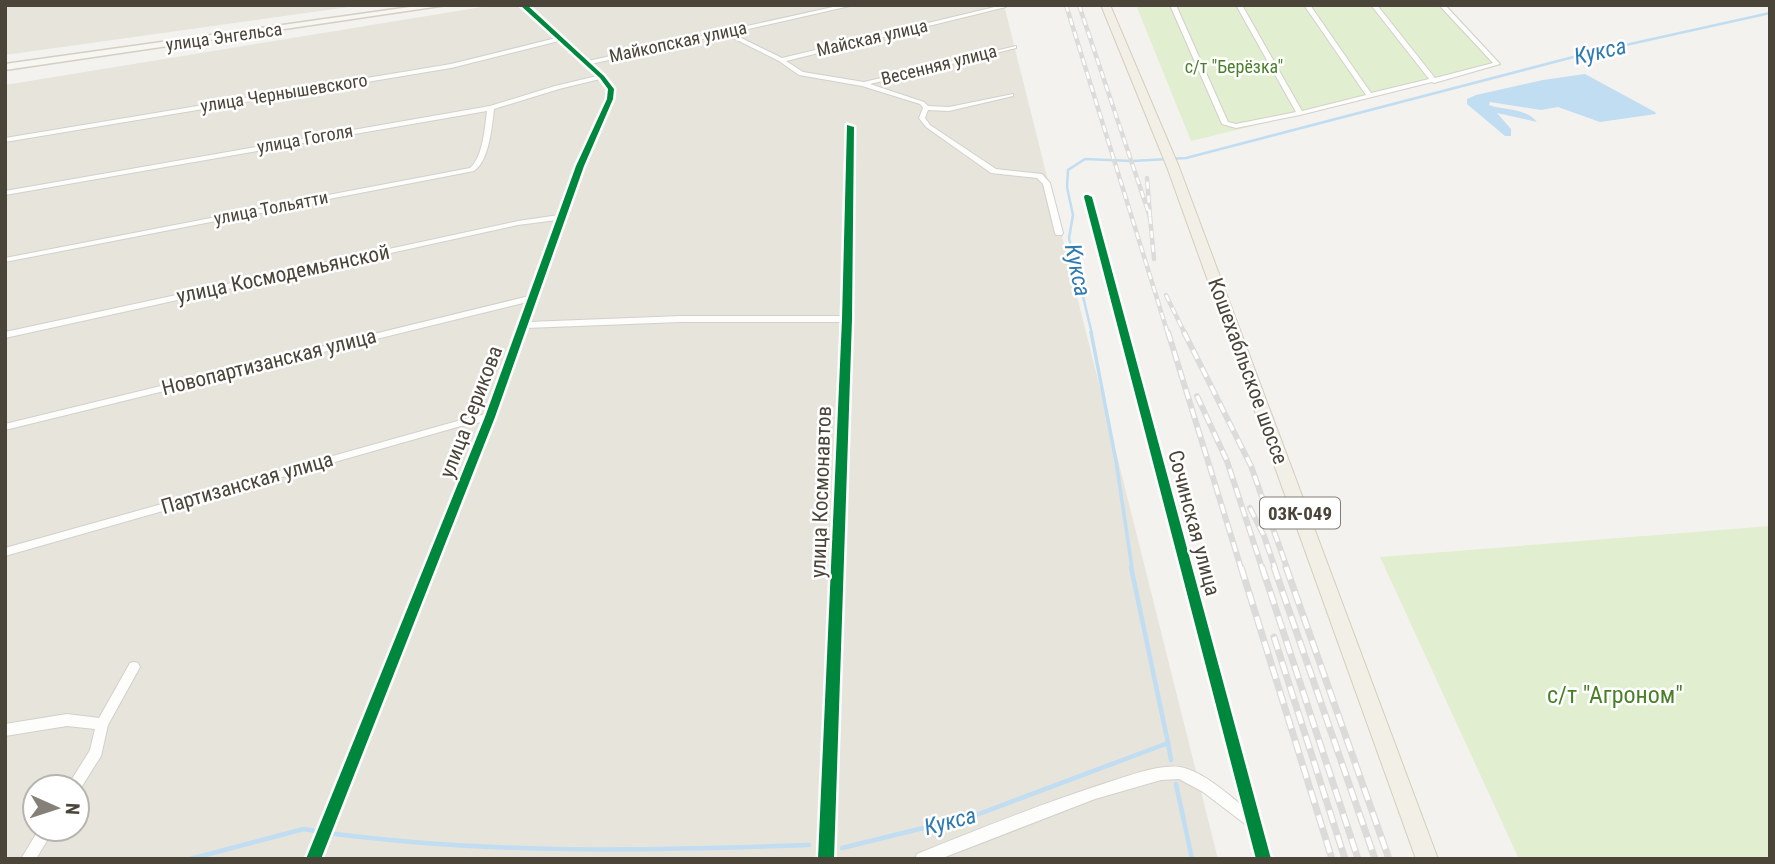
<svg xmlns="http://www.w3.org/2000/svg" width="1775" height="864" font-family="'Roboto Condensed',sans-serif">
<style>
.residential{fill:#e7e4dc;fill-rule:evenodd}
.green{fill:#e1eecf}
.water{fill:#c0ddf1}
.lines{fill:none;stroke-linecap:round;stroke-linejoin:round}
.stream-far2{stroke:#c0ddf1;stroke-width:2.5}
.stream-far1{stroke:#c0ddf1;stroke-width:3.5}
.stream{stroke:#c0ddf1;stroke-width:4.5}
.street-casing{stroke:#d2d0cb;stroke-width:2}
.secondary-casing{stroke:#d3cfc5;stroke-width:3}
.primary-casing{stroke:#d6cebb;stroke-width:2}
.street{fill:#fdfdfc;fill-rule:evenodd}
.secondary{fill:#f7f6f1;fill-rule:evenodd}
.primary{fill:#f2efe6;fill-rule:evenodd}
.rail-far2-casing{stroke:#dbdbda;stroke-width:4.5}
.rail-far1-casing{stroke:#dbdbda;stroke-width:6}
.rail-casing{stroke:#dbdbda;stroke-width:7}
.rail-far2{stroke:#fff;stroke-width:2.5;stroke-dasharray:7;stroke-linecap:butt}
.rail-far1{stroke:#fff;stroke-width:3.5;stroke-dasharray:10;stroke-linecap:butt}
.rail{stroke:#fff;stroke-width:4.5;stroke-dasharray:13;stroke-linecap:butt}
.cycleway-casing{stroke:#fff;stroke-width:5}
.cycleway{fill:#00873e;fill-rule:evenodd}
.labels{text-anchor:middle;stroke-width:5;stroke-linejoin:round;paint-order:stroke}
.far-street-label{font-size:18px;fill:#4b4439;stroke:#fff}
.far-park-label{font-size:18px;fill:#4a7f2a;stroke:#fff}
.shield{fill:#fff;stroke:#817c74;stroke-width:2}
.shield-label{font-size:19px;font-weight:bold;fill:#4b4439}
.street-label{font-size:21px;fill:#4b4439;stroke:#fff}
.water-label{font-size:23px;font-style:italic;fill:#2e7ab2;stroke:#fff}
.near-park-label{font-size:24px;fill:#4a7f2a;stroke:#fff}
</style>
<rect width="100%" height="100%" fill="#f4f2ee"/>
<g class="residential">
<path d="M5,5H363L5,55Z"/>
<path d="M494,5H1004L1218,859H5V85ZM35,787H77V829H35Z"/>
</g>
<g class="green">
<path d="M1136,5H1447L1502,65L1191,141Z"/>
<path d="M1770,526V859H1519L1380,557Z"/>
</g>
<path class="water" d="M1585,74L1655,112L1656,114L1600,122L1558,107L1541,110L1490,102L1489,105C1506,111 1524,107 1537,122L1497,113L1511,129V136H1505L1467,104V99L1476,95L1543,80Z"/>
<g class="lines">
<path class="stream-far2" d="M1092,334L1069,238L1073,215L1067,187L1068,170L1085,159L1132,161L1186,158L1585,54L1770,13"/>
<path class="stream-far1" d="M1091,332L1116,461L1132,568"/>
<g class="stream">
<path d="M1168,743L1171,760"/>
<path d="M1176,784L1192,859"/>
<path d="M328,833C488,854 648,851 809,845"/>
<path d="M842,848L976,815L1168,743L1131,567"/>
<path d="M190,859L304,829L321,832"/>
</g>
<defs>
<g id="street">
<path d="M520,5H526L588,61L842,5H854L731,33L782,58L1003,5L1006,7L786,61L803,72L864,82L1016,46V48L870,84L924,102L928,106L949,107L1013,94V96L949,111L928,110L925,118L930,125L996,169L1042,174L1050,183L1063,233L1062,235H1056L1055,233L1043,184L1037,178L991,173L926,127L919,118L923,108L920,104L862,86L799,75L779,61L725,34L591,64L604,76L614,89L613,99L584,166L528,322L681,316H843L847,127L850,125L853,127L851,319L833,859H819L843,322H681L526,328L495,417L320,859H306L483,422L461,426L5,556V548L461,420L486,414L527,302L5,430V424L529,296L557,220L518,225L5,338V332L518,221L559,215L576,166L607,99L608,89L600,79L559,89L494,109C492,127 489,161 474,171L329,199L287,210L252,214L5,262V258L252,210L287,206L328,195L470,168C483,157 485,127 487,111L5,195V191L490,106L555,86L597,76L559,41L451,68L5,142V138L451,64L556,38Z"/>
<path d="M1170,5H1176L1228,122L1236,124L1296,112L1236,5H1242L1302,111L1366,95L1304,5H1310L1371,93L1429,79L1371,5H1377L1435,78L1493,63L1439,5H1445L1500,64L1434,83L1432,82L1300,115L1236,128L1222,124Z"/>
<path d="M1085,195H1091L1092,197L1271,859H1257L1249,827L1203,792L1179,779L1161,780L1095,799L940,859H915L917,854C981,828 1046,802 1112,781C1131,775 1160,764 1180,767C1204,772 1225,792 1243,806L1084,197Z"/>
<path d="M134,662L138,663L140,667L108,725L101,756L79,791L77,792V787H67L90,750L95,729L67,726L5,736V724L67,714L99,718L130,663Z"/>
<path d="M39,829H54L36,859H21Z"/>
</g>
<path id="secondary" d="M424,5H447L5,70V64Z"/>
<path id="primary" d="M1101,5H1110L1179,167L1438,859H1416L1167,167Z"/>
</defs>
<use href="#street" class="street-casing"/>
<use href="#secondary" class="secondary-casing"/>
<use href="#primary" class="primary-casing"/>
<use href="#street" class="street"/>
<use href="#secondary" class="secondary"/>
<use href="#primary" class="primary"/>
<defs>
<g id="rail-far2">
<path d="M1066,5L1168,334"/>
<path d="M1079,5L1150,217L1147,178"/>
<path d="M1150,217L1154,259"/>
<path d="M1166,295L1185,334"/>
</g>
<g id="rail-far1">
<path d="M1168,332L1241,568"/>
<path d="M1184,332L1251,466L1287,568"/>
<path d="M1197,396L1227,461L1262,568"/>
<path d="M1250,508L1264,536L1275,568"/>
</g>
<g id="rail">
<path d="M1241,567L1332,859"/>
<path d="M1262,567L1358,859"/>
<path d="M1274,567L1375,859"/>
<path d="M1286,567L1389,859"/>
<path d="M1274,637L1345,859"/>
</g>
</defs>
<use href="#rail-far2" class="rail-far2-casing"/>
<use href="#rail-far1" class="rail-far1-casing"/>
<use href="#rail" class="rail-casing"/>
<use href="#rail-far2" class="rail-far2"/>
<use href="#rail-far1" class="rail-far1"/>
<use href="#rail" class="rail"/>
<defs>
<g id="cycleway">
<path d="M520,5H527L604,76L614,89L613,99L584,166L495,417L321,859H306L485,417L576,166L607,99L608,89L600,78Z"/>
<path d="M847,125L854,127L852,319L834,859H818L842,319Z"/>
<path d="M1085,195H1088L1092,197L1271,859H1256L1084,197Z"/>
</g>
</defs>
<use href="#cycleway" class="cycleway-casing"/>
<use href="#cycleway" class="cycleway"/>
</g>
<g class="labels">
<g class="far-street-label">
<text transform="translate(224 37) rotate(-8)" y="6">улица Энгельса</text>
<text transform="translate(872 38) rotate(-13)" y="6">Майская улица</text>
<text transform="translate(678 42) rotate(-12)" y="6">Майкопская улица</text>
<text transform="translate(939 65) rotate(-14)" y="6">Весенняя улица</text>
<text transform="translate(284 93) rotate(-9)" y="6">улица Чернышевского</text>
<text transform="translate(305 139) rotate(-10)" y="6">улица Гоголя</text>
<text transform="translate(271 208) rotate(-11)" y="6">улица Тольятти</text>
</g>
<g class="far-park-label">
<text x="1234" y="73">с/т "Берёзка"</text>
</g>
<rect class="shield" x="1260" y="497.5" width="80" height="31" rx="5"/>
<g class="shield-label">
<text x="1300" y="520">03К-049</text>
</g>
<g class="street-label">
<text transform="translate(283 274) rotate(-12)" y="7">улица Космодемьянской</text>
<text transform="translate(269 362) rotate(-14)" y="7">Новопартизанская улица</text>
<text transform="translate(1248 371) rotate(70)" y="7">Кошехабльское шоссе</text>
<text transform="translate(471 412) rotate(-69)" y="7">улица Серикова</text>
<text transform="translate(247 483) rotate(-16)" y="7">Партизанская улица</text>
<text transform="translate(821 492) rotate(-88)" y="7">улица Космонавтов</text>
<text transform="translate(1194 523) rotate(75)" y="7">Сочинская улица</text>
</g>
<g class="water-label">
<text transform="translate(1600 51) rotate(-13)" y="8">Кукса</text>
<text transform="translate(1078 270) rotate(78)" y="8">Кукса</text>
<text transform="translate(950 821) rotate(-15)" y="8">Кукса</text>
</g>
<g class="near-park-label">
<text x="1615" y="703">с/т "Агроном"</text>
</g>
</g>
<rect width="1775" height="864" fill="none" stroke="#4b4439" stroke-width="14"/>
<g transform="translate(56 808) rotate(93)"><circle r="33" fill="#ffffff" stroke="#b7b4b0" stroke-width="2"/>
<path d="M0-5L12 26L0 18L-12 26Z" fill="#868178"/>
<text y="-10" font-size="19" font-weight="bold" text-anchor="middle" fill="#4b4439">N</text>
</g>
</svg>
